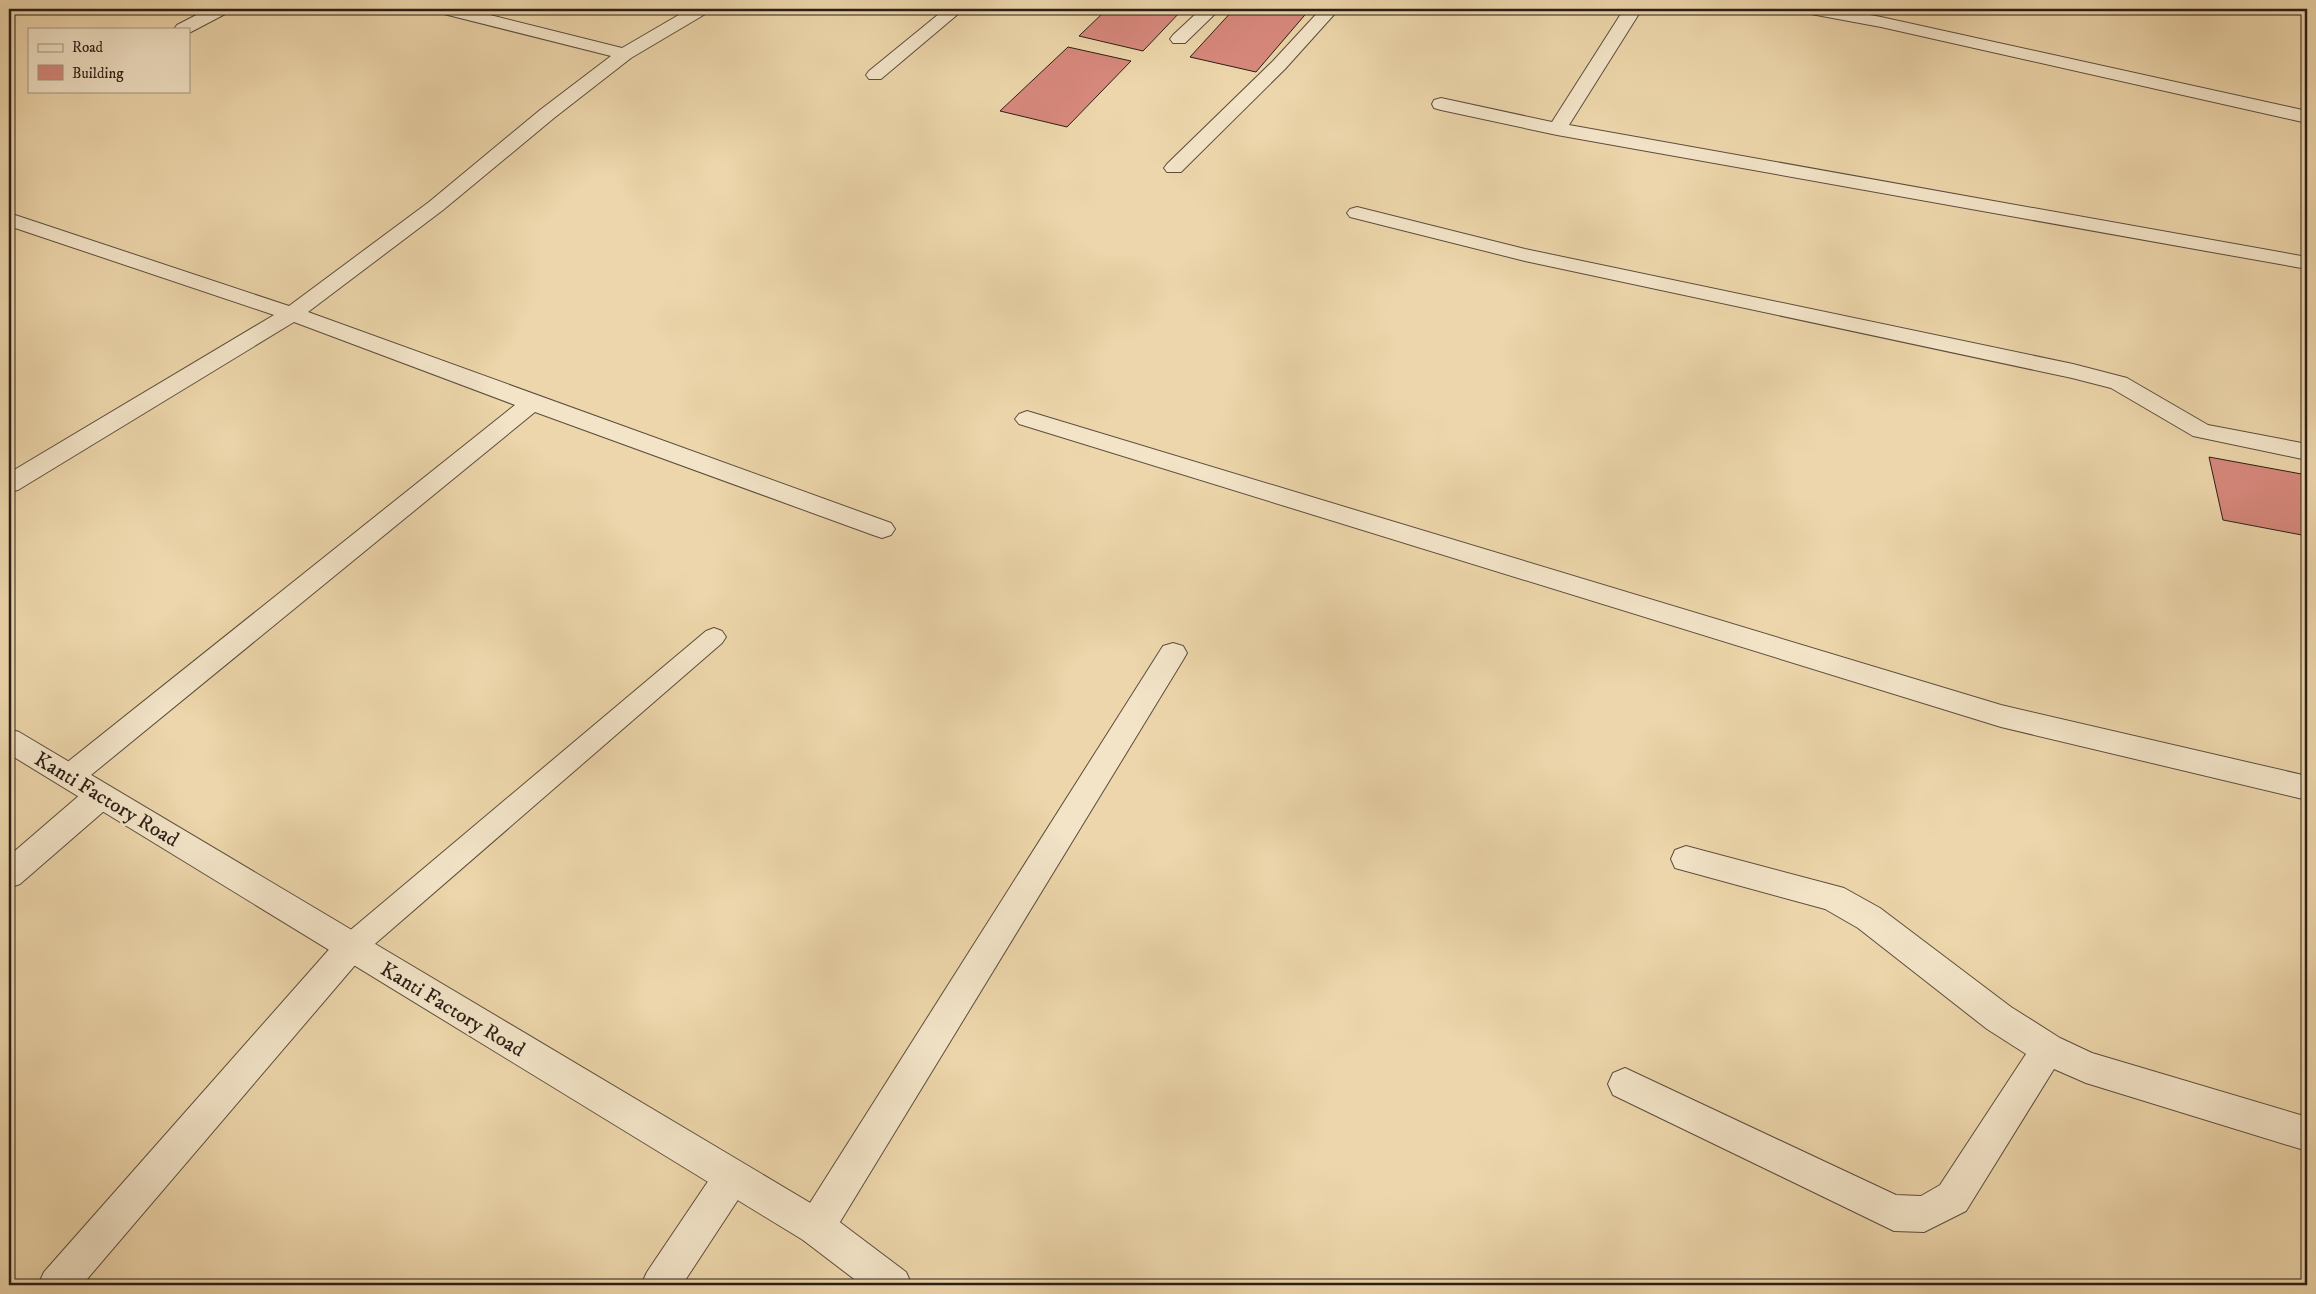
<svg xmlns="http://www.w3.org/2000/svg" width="2316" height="1294" font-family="'IM FELL DW Pica',serif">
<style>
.building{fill:#d8897d;stroke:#2b1f17}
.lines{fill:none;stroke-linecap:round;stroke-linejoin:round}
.service-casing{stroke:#5c4d3c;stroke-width:2}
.minor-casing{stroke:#5c4d3c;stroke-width:2}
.tertiary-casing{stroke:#5c4d3c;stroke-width:2}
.service{fill:#f3e4c8;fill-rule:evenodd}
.minor{fill:#f3e4c8;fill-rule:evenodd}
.tertiary{fill:#f3e4c8;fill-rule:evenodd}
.labels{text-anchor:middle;stroke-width:5;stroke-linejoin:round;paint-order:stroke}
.near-street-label{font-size:21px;fill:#2b1f17;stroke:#f3e4c8}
</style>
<rect width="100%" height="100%" fill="#edd6ab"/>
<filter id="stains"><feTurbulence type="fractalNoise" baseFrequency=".004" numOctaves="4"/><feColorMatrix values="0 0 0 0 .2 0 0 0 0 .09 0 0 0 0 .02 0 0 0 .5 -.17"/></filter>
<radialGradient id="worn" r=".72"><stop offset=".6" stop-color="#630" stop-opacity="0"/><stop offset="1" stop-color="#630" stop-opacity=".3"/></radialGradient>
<g class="building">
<path d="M1107,9H1183L1143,51L1079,36Z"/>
<path d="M1234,9H1310L1256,72L1190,57Z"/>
<path d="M1068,47L1131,61L1067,127L1000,111Z"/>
<path d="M2209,457L2307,475V536L2223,520Z"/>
</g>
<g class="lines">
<defs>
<path id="service" d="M714,628L722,631L726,637L722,643L361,956L351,959L341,956L337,947L341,938L706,631Z"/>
<g id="minor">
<path d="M208,9H230L227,13L189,33V29H174L177,25Z"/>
<path d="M438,9H466L622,48L689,9H710L707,13L631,58L554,118L443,210L308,312L891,523L895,529L891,535L882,538L873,535L535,412L80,784L70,788L60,784L55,776L60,768L515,405L294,322L18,490L9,492V473L274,315L9,226V213L289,306L429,202L540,110L611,56L440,13Z"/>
<path d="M945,9H964L881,79H869L866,75L869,71Z"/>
<path d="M1201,9H1220L1185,43H1173L1170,39L1173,35Z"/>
<path d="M1321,9H1339L1285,69L1181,172H1167L1164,168L1167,164L1273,61Z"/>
<path d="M1624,9H1642L1569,125L2307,257V269L1557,135L1441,110L1434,108L1432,104L1434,100L1441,98L1552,122Z"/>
<path d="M1802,9H1837L1881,17L2307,111V123L1881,27L1811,14L1805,13Z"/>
<path d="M1357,207L1525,249L2073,364L2127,378L2208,425L2307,444V460L2193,436L2111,388L2072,378L1525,261L1350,217L1347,213L1350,209Z"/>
<path d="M1027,411L2001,705L2307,776V800L2001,727L1019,424L1015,419L1019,414Z"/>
<path d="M1173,643L1183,646L1187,653L1183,660L829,1240L816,1245L803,1240L798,1227L803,1214L1163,646Z"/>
<path d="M100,784L111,787L115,796L111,805L20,884L9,888V856L89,787Z"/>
<path d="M1686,846L1844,888L1880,908L2011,1007L2060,1038L2092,1053L2307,1117V1151L2086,1083L2054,1069L1966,1211L1924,1232L1894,1231L1613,1095L1608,1084L1613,1073L1625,1068L1896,1195L1921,1196L1940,1185L2026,1054L1987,1029L1858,928L1825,909L1675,868L1671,859L1675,850Z"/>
<path d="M351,933L362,937L367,947L362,957L82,1285H38L44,1272L340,937Z"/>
<path d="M732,1159L745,1165L750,1177L745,1189L682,1285H641L647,1272L719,1165Z"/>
</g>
<path id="tertiary" d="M9,729L19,732L829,1214L906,1272L912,1285H862L803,1240L9,754Z"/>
</defs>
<use href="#service" class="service-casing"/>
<use href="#minor" class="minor-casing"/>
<use href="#tertiary" class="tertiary-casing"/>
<use href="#service" class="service"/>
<use href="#minor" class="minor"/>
<use href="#tertiary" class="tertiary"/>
</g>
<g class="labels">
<g class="near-street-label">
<text transform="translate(107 799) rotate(31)" y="7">Kanti Factory Road</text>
<text transform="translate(453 1009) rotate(31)" y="7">Kanti Factory Road</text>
</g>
</g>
<rect width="2316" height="1294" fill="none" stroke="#edd6ab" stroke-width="30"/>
<rect x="10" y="10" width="2296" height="1274" fill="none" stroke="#2b1f17" stroke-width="2.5"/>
<rect x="15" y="15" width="2286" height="1264" fill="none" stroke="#2b1f17"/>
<rect x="28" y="28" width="162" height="65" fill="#f3e4c8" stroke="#a39581"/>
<rect x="38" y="44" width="25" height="8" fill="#f3e4c8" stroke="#a39581"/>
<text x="72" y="52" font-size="15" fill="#2b1f17">Road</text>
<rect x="38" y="65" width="25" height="15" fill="#d8897d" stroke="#a39581"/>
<text x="72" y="78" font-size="15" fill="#2b1f17">Building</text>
<rect width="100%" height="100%" filter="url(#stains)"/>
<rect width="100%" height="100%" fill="url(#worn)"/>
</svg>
